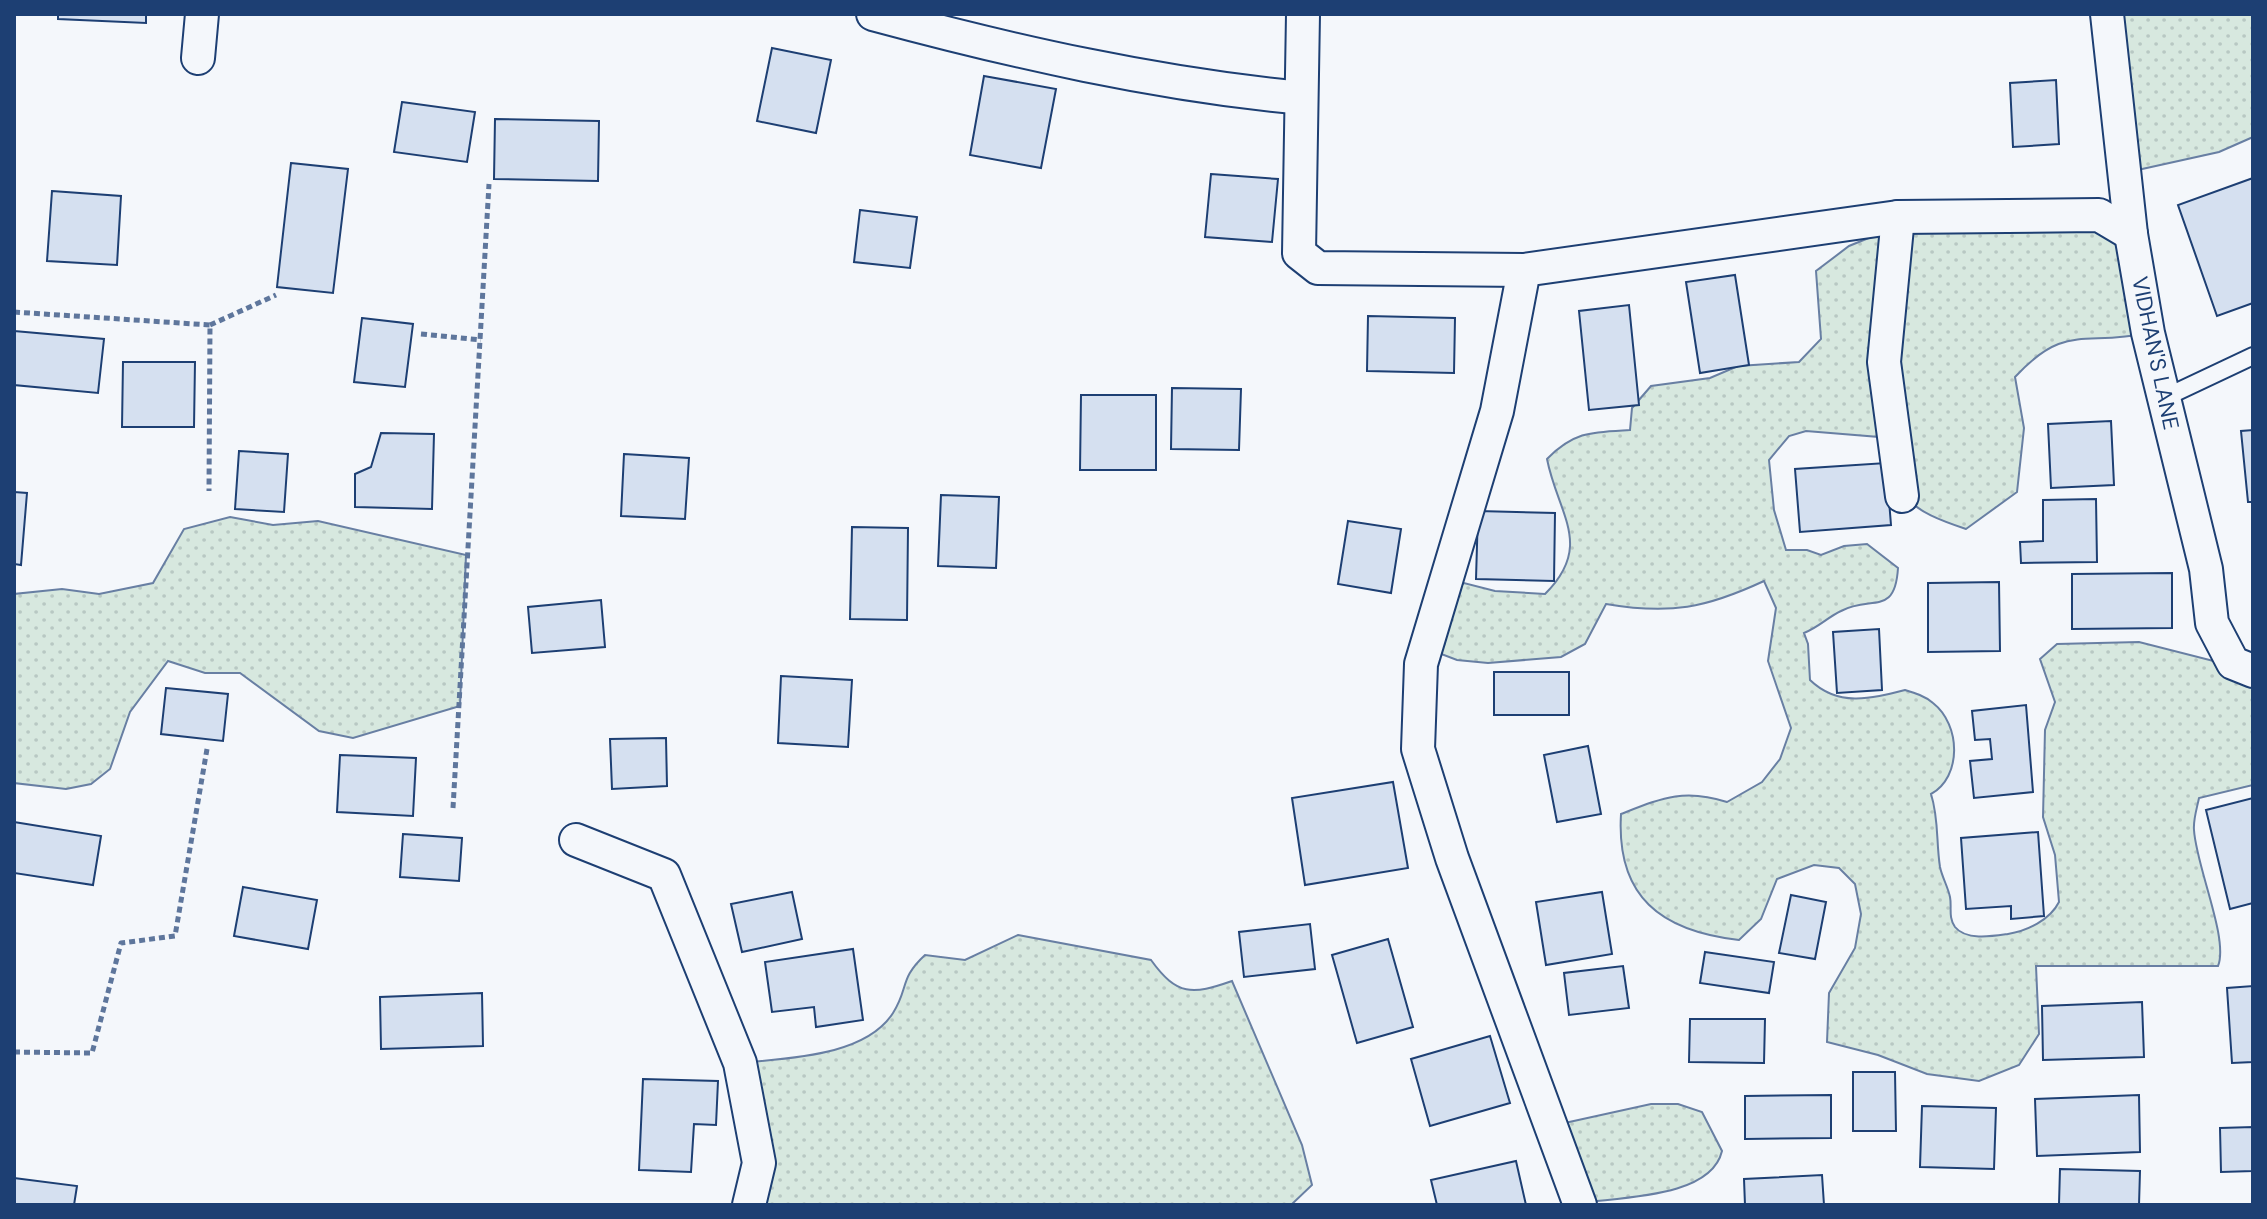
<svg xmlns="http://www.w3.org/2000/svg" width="2267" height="1219" font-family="'DM Sans',sans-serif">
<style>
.green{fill:url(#green-dots);stroke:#687fa3;stroke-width:2}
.building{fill:#d5e0f0;stroke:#1d3f73;stroke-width:2}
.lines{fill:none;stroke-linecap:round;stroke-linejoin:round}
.service-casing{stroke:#1d3f73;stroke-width:20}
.minor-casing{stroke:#1d3f73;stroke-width:36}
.path{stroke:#5e769c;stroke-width:5;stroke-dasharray:6 4;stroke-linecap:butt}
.service{stroke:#f4f7fb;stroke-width:16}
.minor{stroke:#f4f7fb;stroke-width:32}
.labels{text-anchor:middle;stroke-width:6;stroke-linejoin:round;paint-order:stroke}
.street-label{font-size:22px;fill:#1d3f73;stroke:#f4f7fb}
</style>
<defs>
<pattern id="green-dots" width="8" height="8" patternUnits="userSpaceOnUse" patternTransform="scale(2)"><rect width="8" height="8" fill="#d7e8df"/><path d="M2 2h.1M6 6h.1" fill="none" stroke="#b8c8c3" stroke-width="1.8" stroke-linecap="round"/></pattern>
</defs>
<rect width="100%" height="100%" fill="#f4f7fb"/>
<g class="green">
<path d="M2107,14H2253V137L2219,152L2124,173Z"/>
<path d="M2099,215L2131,234L2148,333C2084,347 2066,322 2015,377L2024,428L2017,492L1966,529C1900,507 1903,498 1879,437L1806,431L1789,436L1769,460L1774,510L1786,550H1807L1821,555L1844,546L1867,544L1898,568C1895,617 1871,595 1841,611C1828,617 1819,627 1804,633L1808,644L1810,680C1838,707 1870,699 1905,690C1915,693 1925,696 1933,703C1961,725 1962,777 1931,794C1939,819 1936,842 1940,867C1942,877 1948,887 1950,897C1952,907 1948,917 1955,927C1966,941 1994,936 2008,934C2027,931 2050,920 2059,902L2055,855L2043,817L2045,730L2055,702L2040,659L2057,644L2139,642L2253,671V785L2199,798C2197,808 2193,820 2194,830C2196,866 2229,939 2218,966H2036L2039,1034L2019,1065L1979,1081L1927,1074L1878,1055L1827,1042L1829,993L1855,948L1861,914L1855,884L1839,868L1814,865L1777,879L1761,919L1739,940C1661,931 1616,897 1621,814C1662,798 1684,788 1727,802L1762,782L1780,759L1791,728L1768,661L1776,608L1764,581C1706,608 1670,615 1606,604L1585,644L1561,657L1488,663L1457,660L1428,649L1449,595L1464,583L1495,591L1545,594C1594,545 1558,515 1547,459C1574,431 1593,432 1630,430L1632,408L1651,386L1710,378L1738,366L1799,362L1821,339L1816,271L1849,246L1876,235Z"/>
<path d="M230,517L273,525L318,521L466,555L460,706L353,738L319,731L240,673H205L168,661L130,712L110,769L91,784L66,789L14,783V594L62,589L99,594L153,583L184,529Z"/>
<path d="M1018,935L1151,960C1177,996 1192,995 1232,981L1302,1145L1312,1185L1291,1205H749L740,1063C786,1058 865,1057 893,1013C909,988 899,979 925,955L965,960Z"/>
<path d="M1651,1104H1678L1702,1112L1722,1151C1711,1198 1621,1197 1580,1203L1551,1126Z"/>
</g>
<g class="building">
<path d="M58,14H146V23L58,19Z"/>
<path d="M772,48L831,60L816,133L757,121Z"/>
<path d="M984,76L1056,89L1041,168L970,155Z"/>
<path d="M2056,80L2059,144L2013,147L2010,83Z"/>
<path d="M402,102L475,112L467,162L394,152Z"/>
<path d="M495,119L599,121L598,181L494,179Z"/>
<path d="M291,163L348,169L333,293L277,287Z"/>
<path d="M1211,174L1278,179L1272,242L1205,237Z"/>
<path d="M2253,178V303L2217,316L2178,205Z"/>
<path d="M52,191L121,196L117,265L47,261Z"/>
<path d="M860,210L917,217L910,268L854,262Z"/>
<path d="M1735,275L1749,365L1700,373L1686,282Z"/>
<path d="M1629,305L1639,405L1589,410L1579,311Z"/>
<path d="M1368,316L1455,318L1454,373L1367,371Z"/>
<path d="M362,318L413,324L405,387L354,382Z"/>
<path d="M14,331L104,339L98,393L14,385Z"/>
<path d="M123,362H195L194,427H122Z"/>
<path d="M1172,388L1241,389L1239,450L1171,449Z"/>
<path d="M1081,395H1156V470H1080Z"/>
<path d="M2111,421L2114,485L2051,488L2048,424Z"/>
<path d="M2253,430V502H2248L2241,431Z"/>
<path d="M381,433L434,434L432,509L355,507V474L371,467Z"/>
<path d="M239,451L288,454L284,512L235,509Z"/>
<path d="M624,454L689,458L685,519L621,516Z"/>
<path d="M1886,463L1891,525L1800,532L1795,469Z"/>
<path d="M14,492L27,493L21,565L14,564Z"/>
<path d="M941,495L999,497L996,568L938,566Z"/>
<path d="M2096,499L2097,562L2021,563L2020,542L2043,541V500Z"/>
<path d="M1478,511L1555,513L1554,581L1476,579Z"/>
<path d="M1348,521L1401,529L1391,593L1338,584Z"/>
<path d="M852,527L908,528L907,620L850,619Z"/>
<path d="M2172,573V628L2072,629V574Z"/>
<path d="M1999,582L2000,651L1928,652V583Z"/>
<path d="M601,600L605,647L532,653L528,607Z"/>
<path d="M1879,629L1882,690L1837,693L1833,632Z"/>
<rect x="1494" y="672" width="75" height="43"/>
<path d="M781,676L852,680L848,747L778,743Z"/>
<path d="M166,688L228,694L223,741L161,734Z"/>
<path d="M2026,705L2033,792L1974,798L1970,761L1992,759L1990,739L1975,740L1972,711Z"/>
<path d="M666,738L667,786L612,789L610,739Z"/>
<path d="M1588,746L1601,814L1557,822L1544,755Z"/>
<path d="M340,755L416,758L413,816L337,812Z"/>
<path d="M1393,782L1408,868L1305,885L1292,798Z"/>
<path d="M2253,798V903L2230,909L2206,810Z"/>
<path d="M14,822L101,836L93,885L14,873Z"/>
<path d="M2038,832L2044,916L2011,919V906L1966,909L1961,838Z"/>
<path d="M403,834L462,838L459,881L400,877Z"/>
<path d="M243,887L317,900L308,949L234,936Z"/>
<path d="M792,892L802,939L742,952L731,904Z"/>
<path d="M1602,892L1612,954L1546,965L1536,902Z"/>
<path d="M1791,895L1826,902L1815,959L1779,953Z"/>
<path d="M1310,924L1315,969L1244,977L1239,932Z"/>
<path d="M1388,939L1413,1027L1357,1043L1332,955Z"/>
<path d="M853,949L863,1020L816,1027L814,1007L772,1012L765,962Z"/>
<path d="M1705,952L1774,962L1769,993L1700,983Z"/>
<path d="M1623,966L1629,1008L1569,1015L1564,973Z"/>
<path d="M2253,986V1062L2232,1063L2227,988Z"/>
<path d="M482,993L483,1046L381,1049L380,997Z"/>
<path d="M2142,1002L2144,1057L2043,1060L2042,1006Z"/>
<path d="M1690,1019H1765L1764,1063L1689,1062Z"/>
<path d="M1490,1036L1510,1103L1430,1126L1411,1059Z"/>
<path d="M1853,1072H1895L1896,1131H1853Z"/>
<path d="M643,1079L718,1081L716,1125L694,1124L691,1172L639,1170Z"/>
<path d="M1831,1095V1138L1745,1139V1096Z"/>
<path d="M2139,1095L2140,1152L2037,1156L2035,1099Z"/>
<path d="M1922,1106L1996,1108L1994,1169L1920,1167Z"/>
<path d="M2253,1127V1171L2221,1172L2220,1128Z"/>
<path d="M1516,1161L1526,1205H1437L1431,1180Z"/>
<path d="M2060,1169L2140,1171L2139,1205L2059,1204Z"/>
<path d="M1822,1175L1824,1205H1745L1744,1179Z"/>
<path d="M14,1178L77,1186L74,1205H14Z"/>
</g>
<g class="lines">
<defs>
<path id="service" d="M2164,398L2253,356"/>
<g id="minor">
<path d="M873,14C1014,52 1156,84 1301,98"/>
<path d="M1303,14L1299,253L1318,268L1524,270"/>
<path d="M2107,14L2131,234L2148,333L2206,569L2212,623L2233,663L2253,671"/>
<path d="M198,58L202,14"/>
<path d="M1898,217L1884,362L1902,496"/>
<path d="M576,840L664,875L740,1063L759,1163L749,1205"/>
<path d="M1580,1205L1452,858L1418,749L1421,664L1497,411L1524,270L1898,217L2099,215L2131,234"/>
</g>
</defs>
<use href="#service" class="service-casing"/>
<use href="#minor" class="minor-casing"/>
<g class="path">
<path d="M14,312L210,325L209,491"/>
<path d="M210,325L276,295"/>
<path d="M421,334L481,340"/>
<path d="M453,808L489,184"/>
<path d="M14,1052L92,1053L121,943L175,936L207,749"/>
</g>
<use href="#service" class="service"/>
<use href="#minor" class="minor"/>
</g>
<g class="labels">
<g class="street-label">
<text transform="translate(2156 353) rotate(78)" y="8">VIDHAN'S LANE</text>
</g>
</g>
<rect width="2267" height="1219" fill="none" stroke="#1d3f73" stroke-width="32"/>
</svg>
